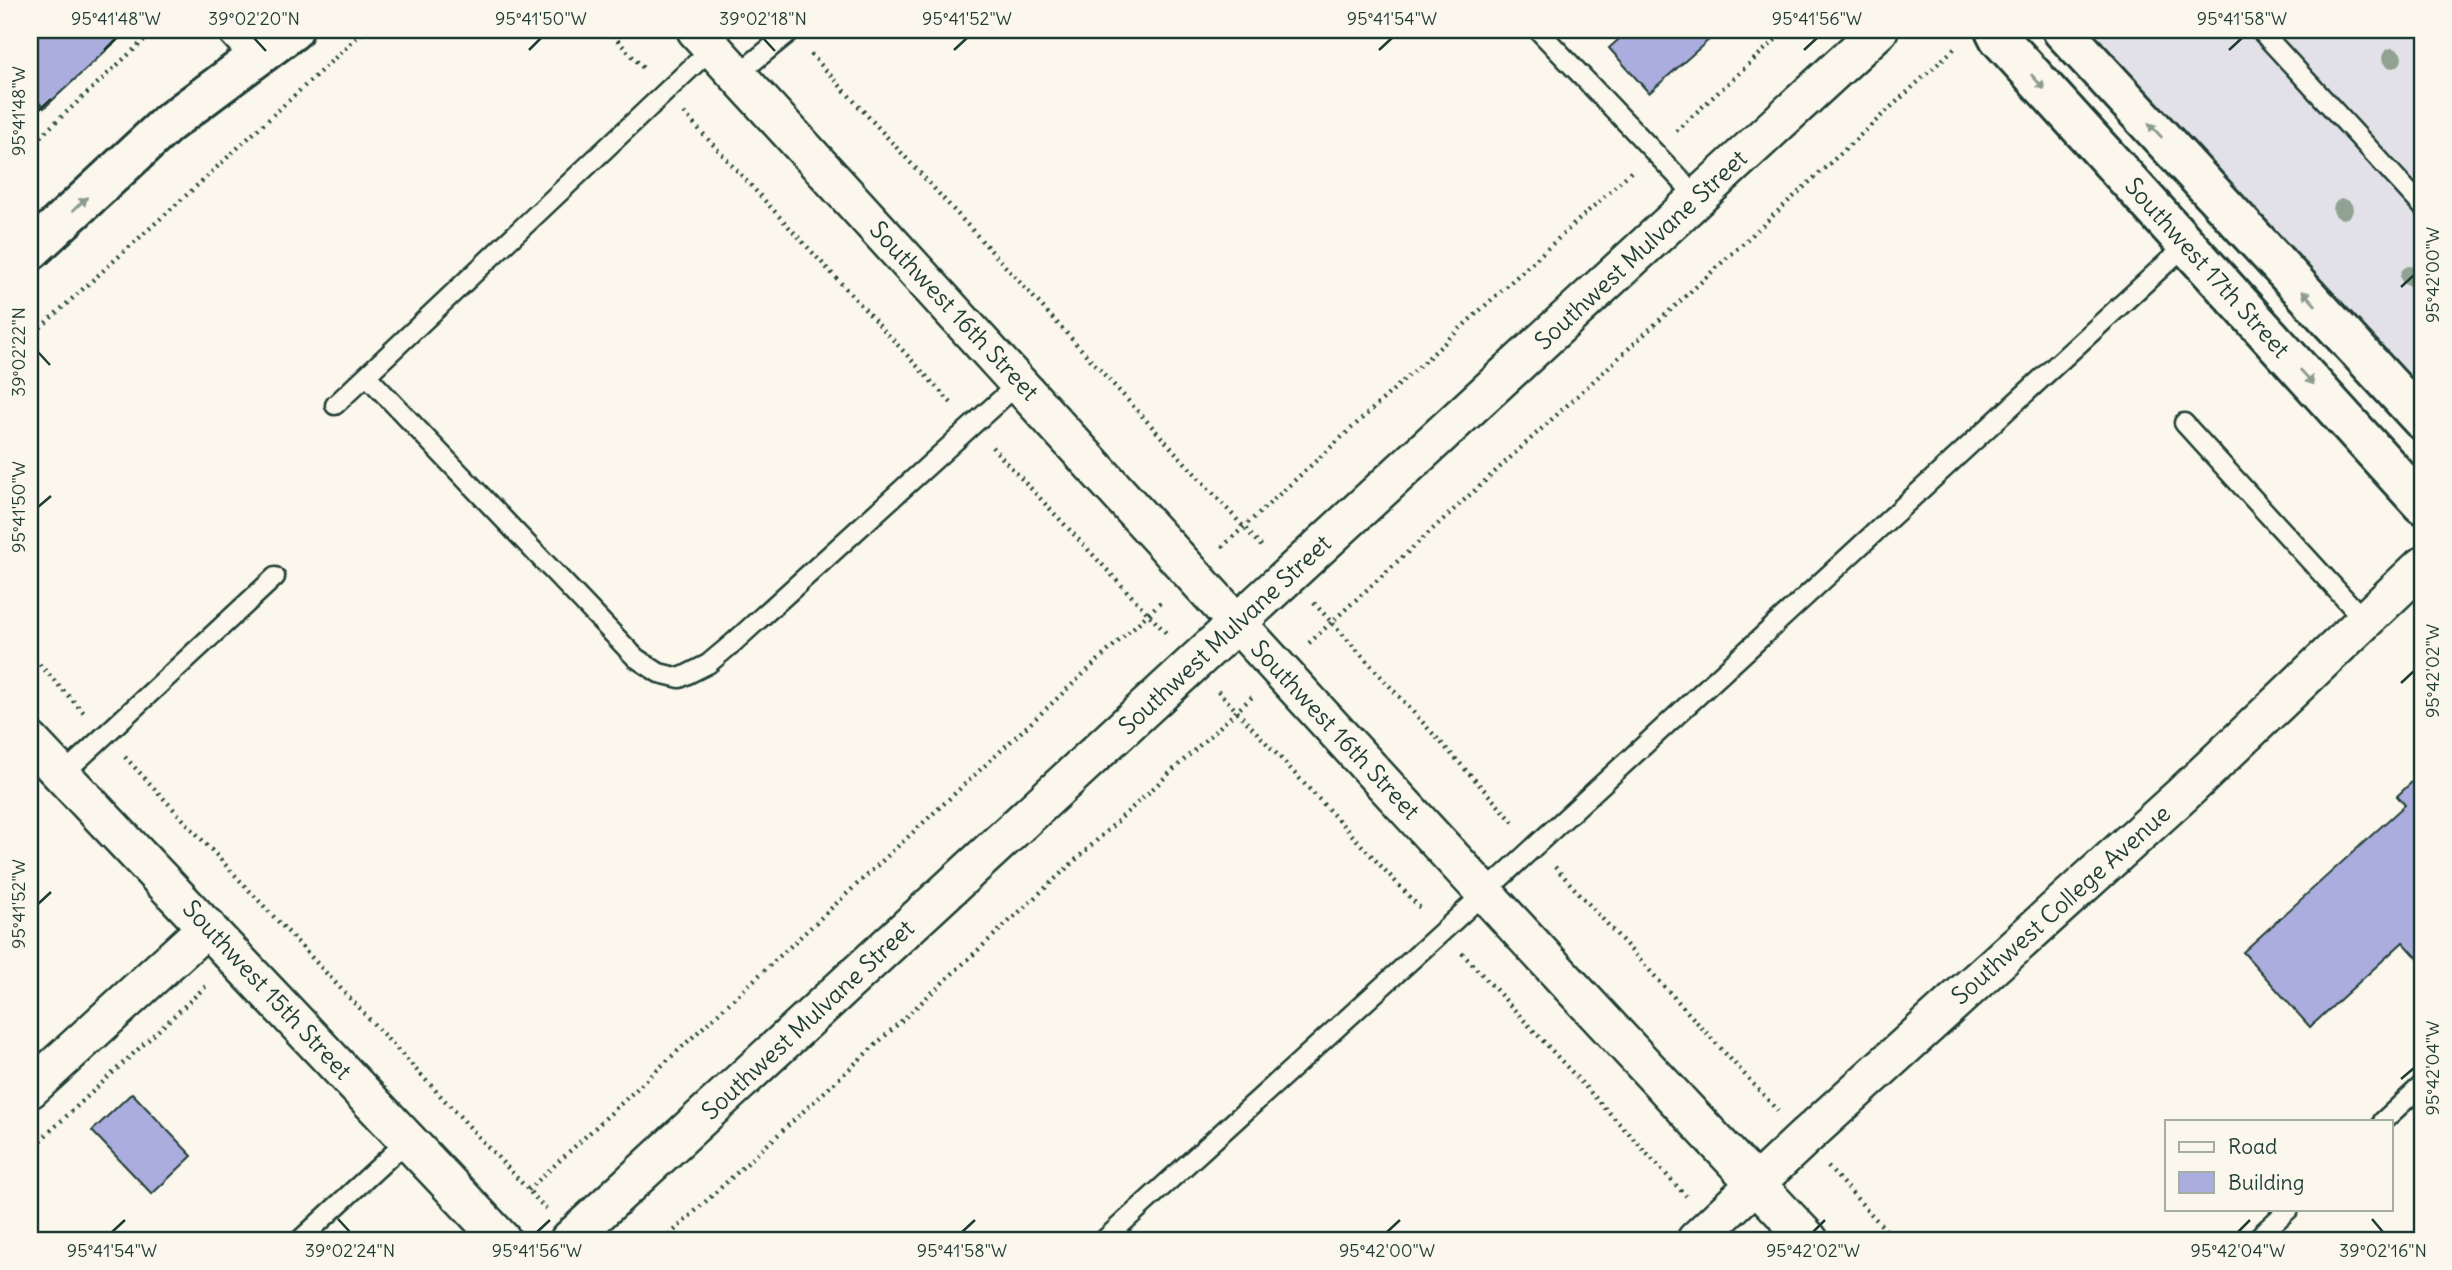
<svg xmlns="http://www.w3.org/2000/svg" width="2452" height="1270" font-family="Delius,sans-serif">
<style>
.built{fill:#e3e1e8}
.building{fill:#abadde;stroke:#1f3d34;stroke-width:2}
.lines{fill:none;stroke-linecap:round;stroke-linejoin:round}
.lane-casing{stroke:#1f3d34;stroke-width:23}
.street-casing{stroke:#1f3d34;stroke-width:42}
.secondary-casing{stroke:#1f3d34;stroke-width:44}
.path{stroke:#1f3d34;stroke-width:4.5;stroke-dasharray:2 5;stroke-linecap:butt}
.lane{stroke:#fbf7ec;stroke-width:18}
.street{stroke:#fbf7ec;stroke-width:37}
.secondary{stroke:#fbf7ec;stroke-width:38}
.tree{fill:#92a292}
.oneway{fill:#8d9a90}
.ticks{fill:none;stroke:#1f3d34;stroke-width:2.5}
.labels{text-anchor:middle;stroke-width:5;stroke-linejoin:round;paint-order:stroke}
.street-label{font-size:24px;fill:#1f3d34;stroke:#fbf7ec}
.neatline{fill:none;stroke:#1f3d34;stroke-width:2.5}
.ticks-label{font-size:18px;text-anchor:middle;fill:#1f3d34}
</style>
<rect width="100%" height="100%" fill="#fbf7ec"/>
<filter id="ink" filterUnits="userSpaceOnUse"><feTurbulence type="fractalNoise" baseFrequency=".0143" numOctaves="2"/><feDisplacementMap in="SourceGraphic" scale="14" xChannelSelector="R" yChannelSelector="G"/><feConvolveMatrix kernelMatrix="1 2 1 2 8 2 1 2 1" color-interpolation-filters="sRGB"/></filter>
<g filter="url(#ink)">
<path class="built" d="M2077,30H2422V402Z"/>
<g class="building">
<path d="M30,30H124L126,32L44,108L30,93Z"/>
<path d="M1629,30H1704L1711,38L1649,93L1609,48Z"/>
<path d="M2422,769V963L2403,942L2310,1027L2243,952L2405,805L2397,796L2416,778Z"/>
<path d="M132,1093L192,1156L152,1194L92,1131Z"/>
</g>
<g class="lines">
<defs>
<g id="lane">
<path d="M1538,30L1698,198"/>
<path d="M2260,30L2422,206"/>
<path d="M737,75L792,30"/>
<path d="M367,376L636,658L659,673L680,678L708,664L733,643L1020,382"/>
<path d="M335,405L712,48"/>
<path d="M2184,423L2365,621"/>
<path d="M62,775L275,577"/>
<path d="M2383,1121L2422,1085"/>
<path d="M300,1240L408,1140"/>
<path d="M1104,1240L1442,932L2186,245"/>
<path d="M2255,1240L2289,1209"/>
</g>
<g id="street">
<path d="M237,30L260,55"/>
<path d="M696,30C1066,434 1432,842 1809,1240"/>
<path d="M30,741L502,1240"/>
<path d="M30,1089L207,927"/>
<path d="M569,1240L1879,30"/>
<path d="M1696,1240L1803,1139L2183,794L2422,566"/>
</g>
<g id="secondary">
<path d="M1995,30L1999,38L2422,504"/>
<path d="M2062,30L2422,420"/>
<path d="M30,251L167,124L293,30"/>
</g>
</defs>
<use href="#lane" class="lane-casing"/>
<use href="#street" class="street-casing"/>
<use href="#secondary" class="secondary-casing"/>
<g class="path">
<path d="M608,30L645,70"/>
<path d="M811,54L1263,548"/>
<path d="M684,113L953,405"/>
<path d="M1676,131L1786,30"/>
<path d="M30,146L155,30"/>
<path d="M30,337L202,181L365,30"/>
<path d="M992,447L1168,635"/>
<path d="M1222,547L1633,170"/>
<path d="M1314,603L1516,825"/>
<path d="M1309,643L1955,48"/>
<path d="M30,654L86,715"/>
<path d="M1218,691L1422,910"/>
<path d="M125,757L546,1209"/>
<path d="M1555,867L1778,1111"/>
<path d="M1462,953L1686,1196"/>
<path d="M30,1150L206,986"/>
<path d="M1828,1167L1895,1240"/>
<path d="M528,1190L1163,600"/>
<path d="M664,1240L1252,697"/>
</g>
<use href="#lane" class="lane"/>
<use href="#street" class="street"/>
<use href="#secondary" class="secondary"/>
</g>
<g class="tree">
<circle cx="2392" cy="58" r="10"/>
<circle cx="2343" cy="209" r="10"/>
<circle cx="2410" cy="276" r="10"/>
</g>
<defs><path id="oneway-solid" d="M-6-.8H1V-3.2L6.5 0L1 3.2V.8H-6Z" transform="scale(1.75)"/></defs>
<g class="oneway">
<use href="#oneway-solid" transform="translate(2038 82) rotate(48)"/>
<use href="#oneway-solid" transform="translate(2155 130) rotate(-133)"/>
<use href="#oneway-solid" transform="translate(80 204) rotate(-43)"/>
<use href="#oneway-solid" transform="translate(2309 298) rotate(-133)"/>
<use href="#oneway-solid" transform="translate(2307 377) rotate(48)"/>
</g>
</g>
<path class="ticks" d="M254,38L266,51M763,38L775,51M104,50L116,38M529,50L541,38M954,50L967,38M1379,50L1392,38M1804,50L1817,38M2229,50L2242,38M38,111L51,99M2401,287L2414,275M38,352L50,365M38,507L51,496M2401,683L2414,671M38,904L51,892M2401,1079L2414,1068M338,1219L350,1232M2372,1219L2383,1232M112,1232L125,1220M537,1232L550,1220M962,1232L975,1220M1387,1232L1400,1220M1813,1232L1825,1220M2238,1232L2250,1220"/>
<g class="labels">
<g class="street-label">
<text transform="translate(1641 250) rotate(-43)" y="8">Southwest Mulvane Street</text>
<text transform="translate(2207 268) rotate(48)" y="8">Southwest 17th Street</text>
<text transform="translate(954 311) rotate(47)" y="8">Southwest 16th Street</text>
<text transform="translate(1225 635) rotate(-43)" y="8">Southwest Mulvane Street</text>
<text transform="translate(1335 730) rotate(47)" y="8">Southwest 16th Street</text>
<text transform="translate(2061 905) rotate(-42)" y="8">Southwest College Avenue</text>
<text transform="translate(267 990) rotate(47)" y="8">Southwest 15th Street</text>
<text transform="translate(808 1020) rotate(-43)" y="8">Southwest Mulvane Street</text>
</g>
</g>
<rect width="2452" height="1270" fill="none" stroke="#fbf7ec" stroke-width="77"/>
<rect x="2165" y="1120" width="228" height="91" fill="#fbf7ec" stroke="#a3ada2" stroke-width="2"/>
<rect x="2179" y="1142" width="35" height="10" fill="#fbf7ec" stroke="#a3ada2" stroke-width="2"/>
<text x="2228" y="1154" font-size="21" fill="#1f3d34">Road</text>
<rect x="2179" y="1172" width="35" height="21" fill="#abadde" stroke="#a3ada2" stroke-width="2"/>
<text x="2228" y="1190" font-size="21" fill="#1f3d34">Building</text>
<rect x="38" y="38" width="2376" height="1194" class="neatline"/>
<g class="ticks-label">
<text x="116" y="25">95°41'48"W</text>
<text x="254" y="25">39°02'20"N</text>
<text x="541" y="25">95°41'50"W</text>
<text x="763" y="25">39°02'18"N</text>
<text x="967" y="25">95°41'52"W</text>
<text x="1392" y="25">95°41'54"W</text>
<text x="1817" y="25">95°41'56"W</text>
<text x="2242" y="25">95°41'58"W</text>
<text transform="translate(19 111) rotate(-90)" y="6">95°41'48"W</text>
<text transform="translate(2433 275) rotate(-90)" y="6">95°42'00"W</text>
<text transform="translate(19 352) rotate(-90)" y="6">39°02'22"N</text>
<text transform="translate(19 507) rotate(-90)" y="6">95°41'50"W</text>
<text transform="translate(2433 671) rotate(-90)" y="6">95°42'02"W</text>
<text transform="translate(19 904) rotate(-90)" y="6">95°41'52"W</text>
<text transform="translate(2433 1068) rotate(-90)" y="6">95°42'04"W</text>
<text x="112" y="1257">95°41'54"W</text>
<text x="350" y="1257">39°02'24"N</text>
<text x="537" y="1257">95°41'56"W</text>
<text x="962" y="1257">95°41'58"W</text>
<text x="1387" y="1257">95°42'00"W</text>
<text x="1813" y="1257">95°42'02"W</text>
<text x="2238" y="1257">95°42'04"W</text>
<text x="2383" y="1257">39°02'16"N</text>
</g>
</svg>
